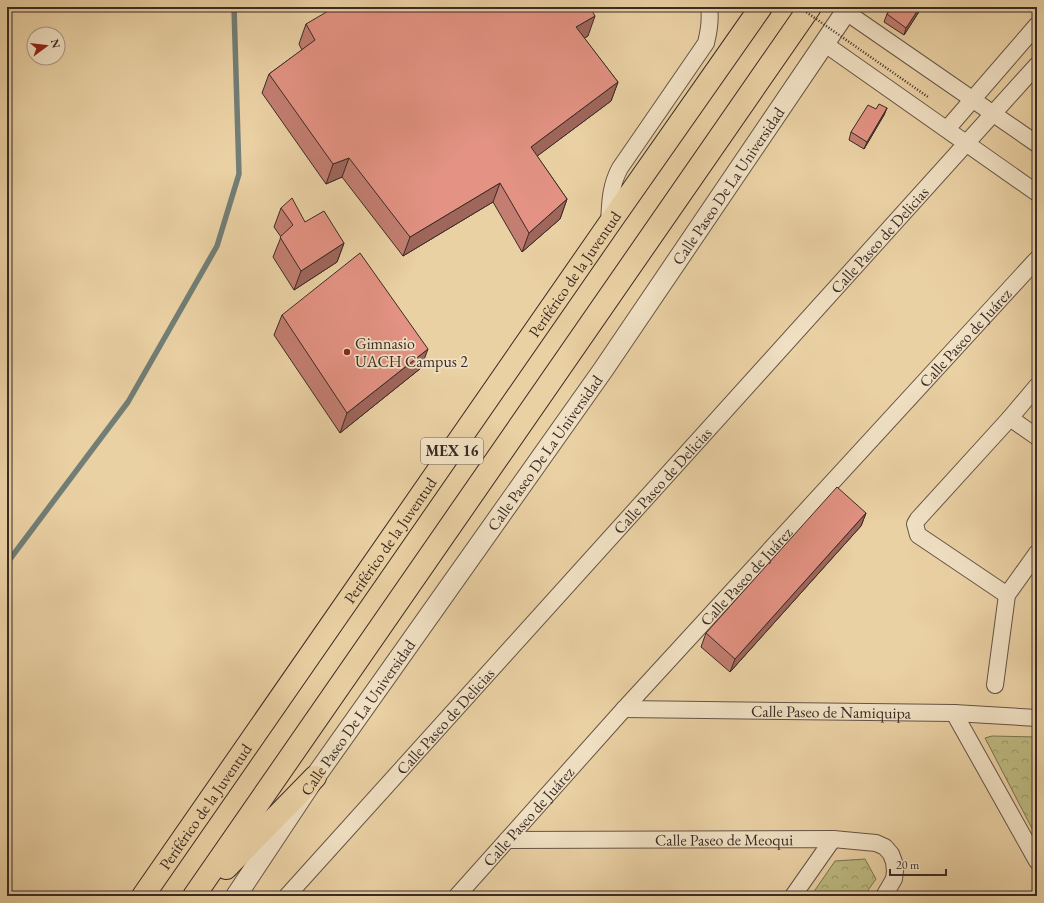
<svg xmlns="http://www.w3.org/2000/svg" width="1044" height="903" font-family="'EB Garamond',serif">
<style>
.park{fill:url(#park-crowns);stroke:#7c7254}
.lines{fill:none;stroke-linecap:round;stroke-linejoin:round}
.stream{stroke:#727e76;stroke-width:5.5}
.minor-casing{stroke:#665446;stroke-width:18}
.tertiary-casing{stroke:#665446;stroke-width:22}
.trunk-casing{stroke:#3a2b26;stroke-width:24}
.minor{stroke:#f1e1c4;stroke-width:16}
.tertiary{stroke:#f1e1c4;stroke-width:20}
.trunk{stroke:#ead1a4;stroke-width:22}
.path-bridge{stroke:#3a2b26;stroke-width:2.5;stroke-dasharray:1 2;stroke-linecap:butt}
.wall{fill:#c37e71;stroke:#3a2b26}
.shaded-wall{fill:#9f665c;stroke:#3a2b26}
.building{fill:#e39283;stroke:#3a2b26}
.poi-dot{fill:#8f2418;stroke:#f1e1c4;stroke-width:1.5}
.labels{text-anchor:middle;stroke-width:3.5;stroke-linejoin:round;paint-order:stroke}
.shield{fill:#f1e1c4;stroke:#716255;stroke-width:1}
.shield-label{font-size:15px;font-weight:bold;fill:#3a2b26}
.street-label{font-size:16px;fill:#3a2b26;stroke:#f1e1c4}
.poi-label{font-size:16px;fill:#3a2b26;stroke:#f1e1c4;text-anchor:start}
</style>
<defs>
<pattern id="park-crowns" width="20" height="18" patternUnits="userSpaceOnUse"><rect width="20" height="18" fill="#bdba81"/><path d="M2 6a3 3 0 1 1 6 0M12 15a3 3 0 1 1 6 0" fill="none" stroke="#9b9769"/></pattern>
</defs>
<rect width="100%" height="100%" fill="#ead1a4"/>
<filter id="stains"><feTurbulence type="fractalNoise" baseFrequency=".005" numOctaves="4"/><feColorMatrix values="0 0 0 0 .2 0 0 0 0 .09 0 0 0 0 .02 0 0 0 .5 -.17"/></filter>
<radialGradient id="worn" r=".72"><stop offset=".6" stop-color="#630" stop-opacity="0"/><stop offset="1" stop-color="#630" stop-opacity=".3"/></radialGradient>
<g class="park">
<path d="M992,736L1037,737V838L985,738Z"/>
<path d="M865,859L876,879L864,896H811L835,861Z"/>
</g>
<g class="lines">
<path class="stream" d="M7,563L128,402L217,246L239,174L234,7"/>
<defs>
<g id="minor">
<path d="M846,12L1037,144"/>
<path d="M825,44L1037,193"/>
<path d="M947,129L1037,25"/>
<path d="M609,224C610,204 610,186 620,168L706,43C709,31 711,20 709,7"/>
<path d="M1010,418L1037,437"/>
<path d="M1007,595L918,535L915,524L918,519L1010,418L1037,386"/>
<path d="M995,685L1007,595L1037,553"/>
<path id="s1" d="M624,709L954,713L1037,718"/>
<path d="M954,713L1037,861"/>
<path id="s2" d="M507,840L833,839L876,843L885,847L891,854L894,862L895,871L894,879L884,896"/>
<path id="s3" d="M287,896L1037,65"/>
<path id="s4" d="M457,896L624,709L1037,259"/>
<path d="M793,896L833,839"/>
</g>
<g id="tertiary">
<path id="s5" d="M236,896L315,777L603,370L849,7"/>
</g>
<g id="trunk">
<path d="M226,868L315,777"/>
<path id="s6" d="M143,896L609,224L761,7"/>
<path d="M194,896L810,7"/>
</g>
</defs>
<use href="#minor" class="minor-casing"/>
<use href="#tertiary" class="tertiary-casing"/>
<use href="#trunk" class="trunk-casing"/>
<use href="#minor" class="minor"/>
<use href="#tertiary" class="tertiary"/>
<use href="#trunk" class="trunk"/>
<path class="path-bridge" d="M799,7L928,97"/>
</g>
<g class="wall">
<path d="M892,7H922L904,35L884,22L887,14Z"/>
<path d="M306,24L588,36L584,38L618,82L611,101L537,156L567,199L560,219L522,252L493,202L403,256L342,177L326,184L262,93L269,74L302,50L299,44Z"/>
<path d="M887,108L884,115L864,149L849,140L851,132L876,109Z"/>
<path d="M281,208L305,222L344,243L337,262L294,290L273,257L281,237L274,227Z"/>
<path d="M282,315L421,368L340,433L274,335Z"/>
<path d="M866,513L861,526L730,672L701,647L706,633Z"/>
</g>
<g class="shaded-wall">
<path d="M920,7H922L904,35L906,28Z"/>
<path d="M595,16L588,36L569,47L576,27Z"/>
<path d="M618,82L611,101L524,166L531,147Z"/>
<path d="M887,108L884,115L864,149L867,142Z"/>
<path d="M349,158L342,177L326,184L333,164Z"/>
<path d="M500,183L493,202L403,256L410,237Z"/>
<path d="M567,199L560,219L522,252L529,233Z"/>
<path d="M344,243L337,262L294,290L301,271Z"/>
<path d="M428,349L421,368L340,433L347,413Z"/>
<path d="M866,513L861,526L730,672L735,659Z"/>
</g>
<g class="building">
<path d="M335,7H590L595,16L576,27L618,82L531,147L567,199L529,233L500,183L410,237L349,158L333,164L269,74L315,40L306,24Z"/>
<path d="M892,7H920L906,28L887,14Z"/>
<path d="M879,104L887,108L867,142L851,132L868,105L876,109Z"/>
<path d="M292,198L305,222L324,211L344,243L301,271L280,237L293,225L281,208Z"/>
<path d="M360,253L428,349L347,413L282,315Z"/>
<path d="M837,487L866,513L735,659L706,633Z"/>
</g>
<circle class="poi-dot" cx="347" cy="352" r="4"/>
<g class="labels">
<rect class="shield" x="421" y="438" width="62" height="26" rx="3"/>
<g class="shield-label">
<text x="452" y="456">MEX 16</text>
</g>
<g class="street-label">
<text dy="6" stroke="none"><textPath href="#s5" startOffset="864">Calle Paseo De La Universidad</textPath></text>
<text dy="6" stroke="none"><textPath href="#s3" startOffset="884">Calle Paseo de Delicias</textPath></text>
<text dy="6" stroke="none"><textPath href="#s6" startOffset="757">Periférico de la Juventud</textPath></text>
<text dy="6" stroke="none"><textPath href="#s4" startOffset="755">Calle Paseo de Juárez</textPath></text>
<text dy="6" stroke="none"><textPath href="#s5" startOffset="540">Calle Paseo De La Universidad</textPath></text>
<text dy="6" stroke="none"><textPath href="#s3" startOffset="560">Calle Paseo de Delicias</textPath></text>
<text dy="6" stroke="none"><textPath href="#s6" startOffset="433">Periférico de la Juventud</textPath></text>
<text dy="6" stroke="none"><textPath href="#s4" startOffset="431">Calle Paseo de Juárez</textPath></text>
<text dy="6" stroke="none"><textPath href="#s1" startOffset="207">Calle Paseo de Namiquipa</textPath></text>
<text dy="6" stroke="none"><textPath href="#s5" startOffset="216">Calle Paseo De La Universidad</textPath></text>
<text dy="6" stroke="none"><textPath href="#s3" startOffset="236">Calle Paseo de Delicias</textPath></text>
<text dy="6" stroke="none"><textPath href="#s6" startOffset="109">Periférico de la Juventud</textPath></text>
<text dy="6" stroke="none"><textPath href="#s4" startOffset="107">Calle Paseo de Juárez</textPath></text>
<text dy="6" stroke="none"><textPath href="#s2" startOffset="217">Calle Paseo de Meoqui</textPath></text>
</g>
<g class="poi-label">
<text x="355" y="349">Gimnasio<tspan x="355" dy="18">UACH Campus 2</tspan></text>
</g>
</g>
<rect width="1044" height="903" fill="none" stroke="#ead1a4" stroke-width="24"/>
<rect x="8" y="8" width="1028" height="887" fill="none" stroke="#3a2b26" stroke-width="2"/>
<rect x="12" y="12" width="1020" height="879" fill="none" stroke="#3a2b26"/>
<g transform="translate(46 46) rotate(75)"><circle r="19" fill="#f1e1c4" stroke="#a89885"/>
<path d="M0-3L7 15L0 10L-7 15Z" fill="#8f2418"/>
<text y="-6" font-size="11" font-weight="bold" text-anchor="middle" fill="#3a2b26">N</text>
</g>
<path d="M890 869v6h56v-6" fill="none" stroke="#3a2b26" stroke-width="2"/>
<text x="896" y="869" font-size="12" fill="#3a2b26" stroke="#f1e1c4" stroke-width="3" paint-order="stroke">20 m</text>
<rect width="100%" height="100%" filter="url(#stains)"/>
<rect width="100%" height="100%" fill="url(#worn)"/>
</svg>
